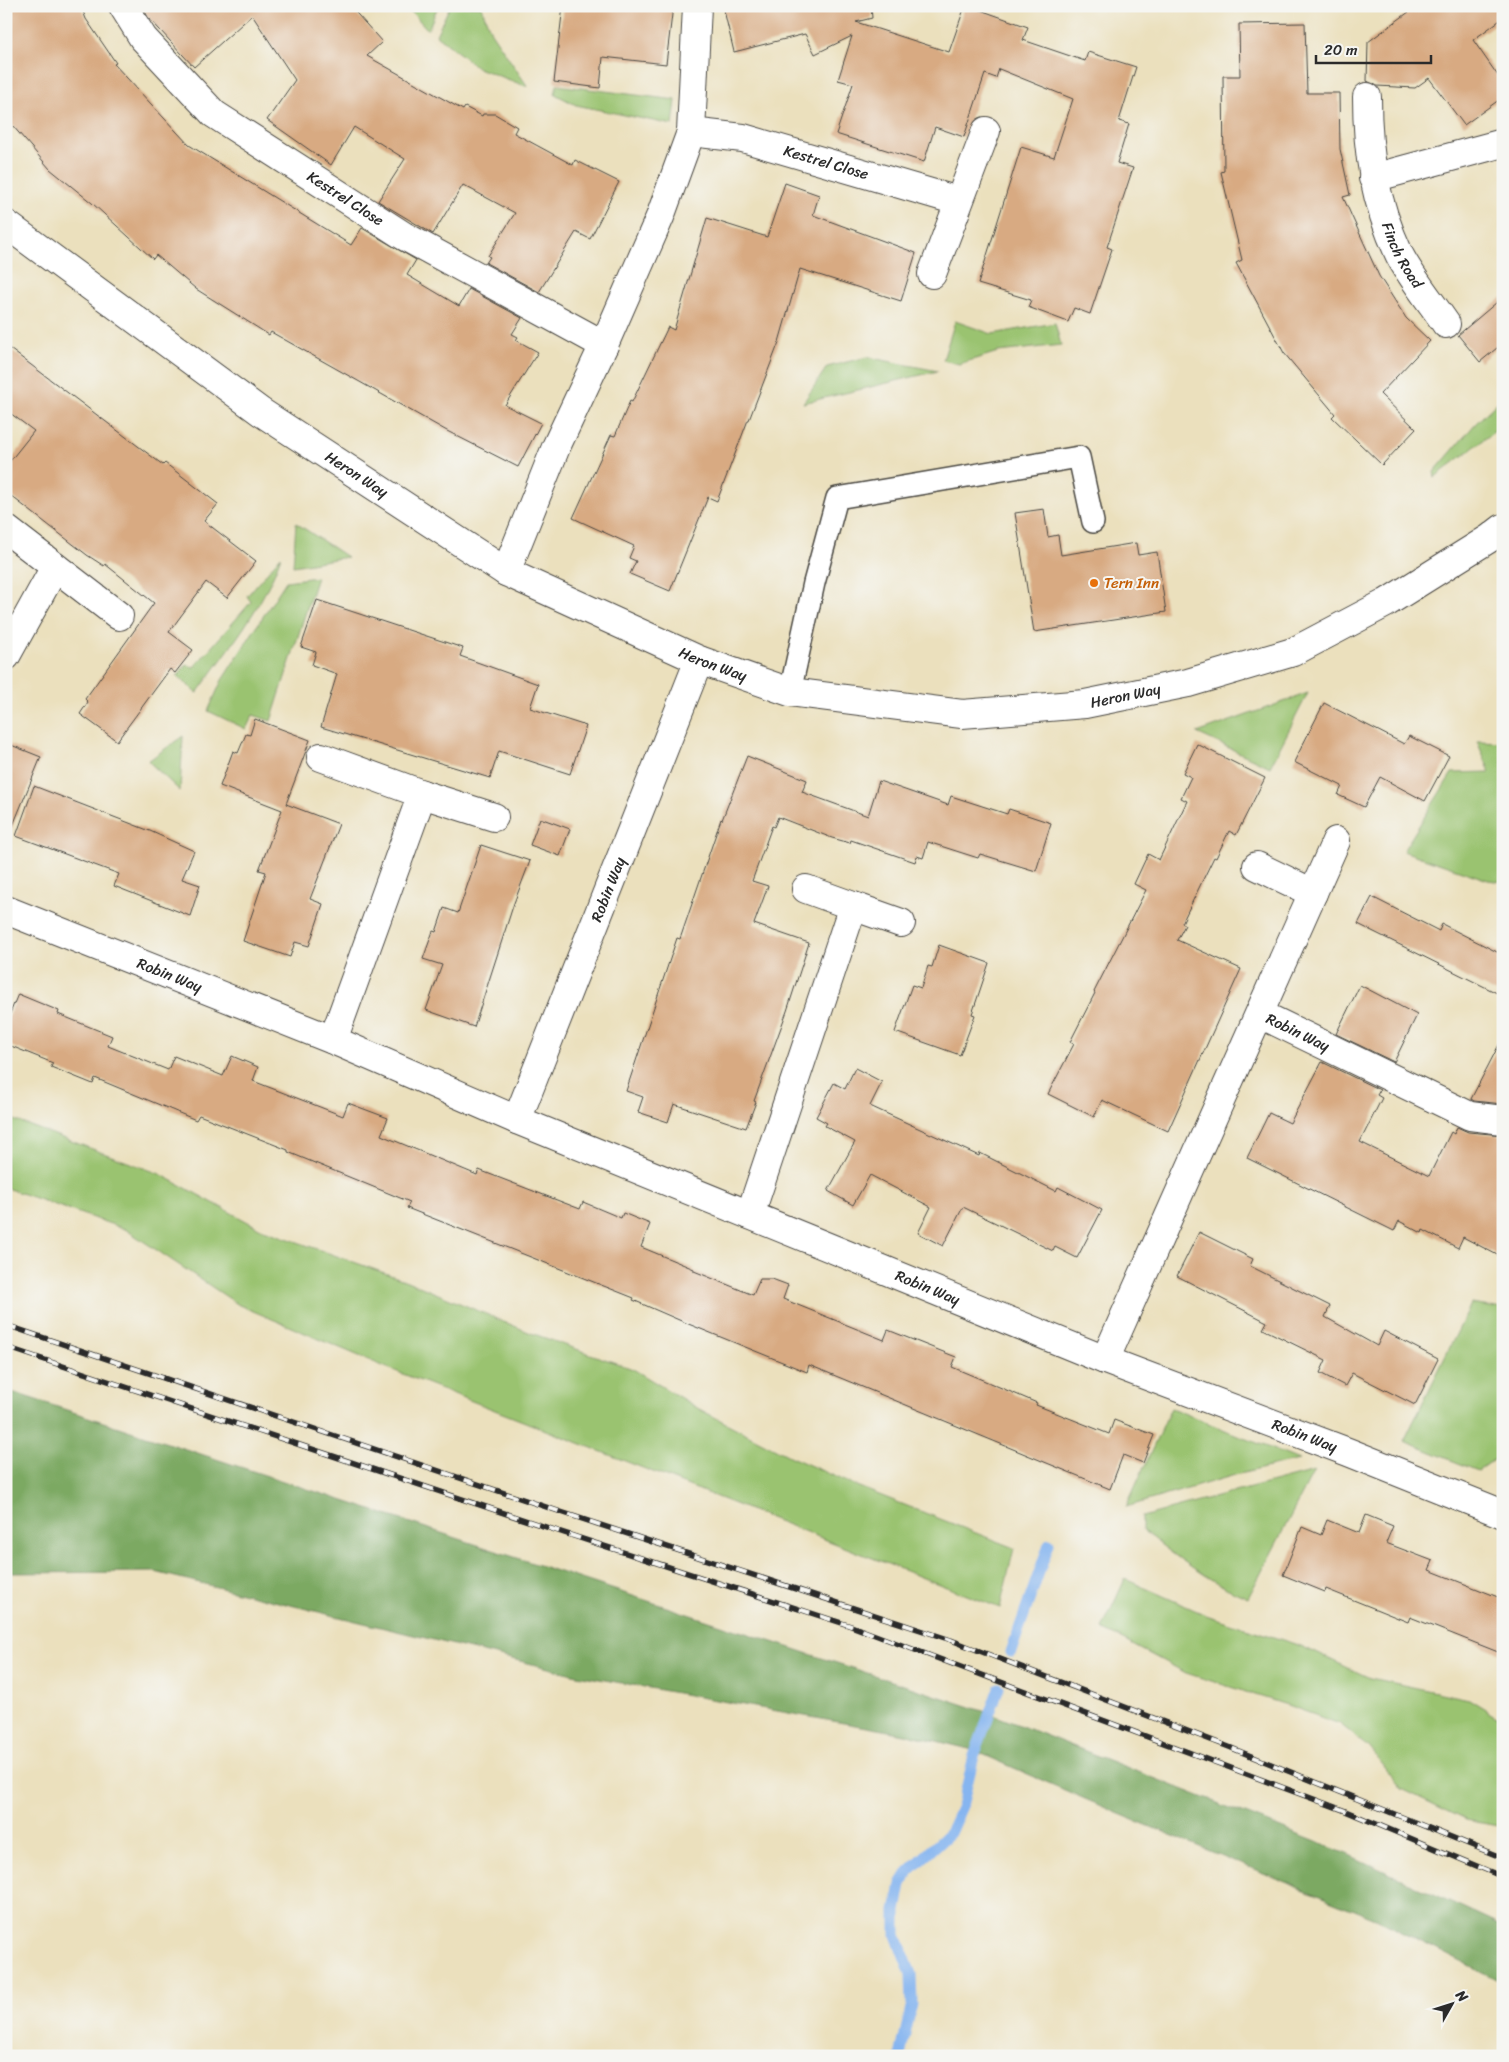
<svg xmlns="http://www.w3.org/2000/svg" width="1509" height="2062" font-family="Sriracha,sans-serif">
<style>
.green{fill:#9ac36f;stroke:#62774d}
.forest{fill:#7ba962;stroke:#536a46}
.lines{fill:none;stroke-linecap:round;stroke-linejoin:round}
.stream{stroke:#86b5f0;stroke-width:11}
.building{fill:#d8aa82}
.lane-casing{stroke:#484641;stroke-width:24}
.street-casing{stroke:#484641;stroke-width:30}
.secondary-casing{stroke:#484641;stroke-width:30}
.lane{stroke:#fff;stroke-width:21}
.street{stroke:#fff;stroke-width:28}
.secondary{stroke:#fff;stroke-width:28}
.rail-casing{stroke:#2b2b2b;stroke-width:5.5}
.rail{stroke:#f6f6f2;stroke-width:4;stroke-dasharray:11;stroke-linecap:butt}
.food-dot{fill:#e8710a;stroke:#f6f6f2;stroke-width:2}
.labels{text-anchor:middle;stroke-width:4;stroke-linejoin:round;paint-order:stroke}
.street-label{font-size:15px;fill:#2b2b2b;stroke:#f6f6f2}
.food-label{font-size:15px;fill:#c56008;stroke:#f6f6f2;text-anchor:start}
</style>
<rect width="100%" height="100%" fill="#f6f6f2"/>
<filter id="ink" filterUnits="userSpaceOnUse"><feTurbulence type="fractalNoise" baseFrequency=".02" numOctaves="2"/><feDisplacementMap in="SourceGraphic" scale="10" xChannelSelector="R" yChannelSelector="G"/><feConvolveMatrix kernelMatrix="1 2 1 2 8 2 1 2 1" color-interpolation-filters="sRGB"/></filter>
<filter id="wash" filterUnits="userSpaceOnUse"><feTurbulence type="fractalNoise" baseFrequency=".0096" numOctaves="4" result="noise"/><feDisplacementMap in="SourceGraphic" scale="20" xChannelSelector="R" yChannelSelector="G"/><feGaussianBlur stdDeviation="1.12" result="paint"/><feColorMatrix in="noise" values="0 0 0 0 0 0 0 0 0 0 0 0 0 0 0 0 0 1.4 0 .05"/><feComposite in="paint" operator="in"/></filter>
<g filter="url(#wash)">
<rect width="100%" height="100%" fill="#ebe0bd"/>
<g class="green">
<path d="M406,6H438L428,30Z"/>
<path d="M450,6H481L491,32L528,87L478,68L436,35Z"/>
<path d="M557,85L676,100L673,125L576,105L555,94Z"/>
<path d="M955,321L992,334L1055,323L1061,345L998,352L959,364L943,360Z"/>
<path d="M867,357L938,371L803,403L827,367Z"/>
<path d="M1503,397V425L1435,477L1434,472L1476,423Z"/>
<path d="M296,523L347,557L293,566Z"/>
<path d="M281,556C264,606 228,650 197,693L177,676L186,665L194,667L251,602L247,596Z"/>
<path d="M317,577L271,721L253,715L246,729L208,711L222,680L286,581Z"/>
<path d="M1308,693L1270,767L1197,733Z"/>
<path d="M183,736L180,791L148,761Z"/>
<path d="M1477,741L1503,742V882L1488,880L1403,851L1452,773L1490,772Z"/>
<path d="M6,1117L160,1174L261,1229L407,1281L531,1333L633,1369L699,1409L791,1457L859,1487L1014,1548L1000,1608L385,1367L239,1305L125,1229L6,1188Z"/>
<path d="M1471,1304L1503,1309V1453L1478,1471L1404,1441Z"/>
<path d="M1171,1408L1299,1460L1235,1475L1126,1507Z"/>
<path d="M1314,1471L1248,1598C1209,1582 1175,1556 1142,1530V1517Z"/>
<path d="M1125,1579L1206,1615L1301,1646L1370,1678L1469,1699L1503,1720V1827L1466,1820L1402,1789L1368,1746L1340,1724L1287,1705L1186,1673L1102,1629Z"/>
</g>
<path class="forest" d="M6,1390L986,1712L1347,1854L1503,1926V1983L1378,1920L1117,1813L973,1750L916,1736L577,1675L155,1572L6,1573Z"/>
<g class="lines">
<g class="stream">
<path d="M1011,1652L1049,1544"/>
<path d="M900,2056L912,2004L911,1974L896,1935V1911L901,1884L909,1871L950,1833L962,1806L974,1756L999,1688"/>
</g>
</g>
<g id="blocks">
<g class="building">
<path d="M6,6H81L86,19L116,63L114,64L189,145L351,245L362,228L416,260L407,275L459,306L469,289L522,318L512,334L518,337L516,340L538,352L505,405L541,423L518,467L447,431L271,332L269,335L196,289L156,255L153,259L92,203L50,169L6,118Z"/>
<path d="M142,6H350L382,42L367,56L463,110L465,107L482,116L483,114H495L517,127L514,133L573,165L575,160L619,182L590,239L576,232L539,292L486,263L490,257L488,256L515,213L463,185L433,234L378,201L405,159L354,127L331,165L267,120L295,80L252,15L194,67L148,17Z"/>
<path d="M563,6H673L666,64L603,57L600,88L554,82Z"/>
<path d="M723,6H871L872,18L856,22L949,52L965,6H969L1028,27L1023,40L1085,61L1088,52L1136,67L1119,121L1129,124L1117,163L1133,168L1107,247L1112,249L1090,314L1074,308L1068,322L1028,307L1031,300L978,284L1021,147L1054,157L1073,99L999,69L996,78L985,74L964,137L935,127L924,162L836,134L853,84L838,80L852,36L815,54L805,34L734,52Z"/>
<path d="M1417,6H1503V18L1473,40L1503,83V97L1464,125L1429,78L1415,88L1377,86L1367,81L1368,42Z"/>
<path d="M1305,23L1307,93H1339L1340,149L1350,195L1343,197L1379,276L1406,318L1430,341L1380,394L1416,429L1382,465L1332,417L1335,414L1284,353L1236,263L1242,260L1221,172L1224,171L1223,76H1240L1239,24Z"/>
<path d="M785,183L819,195L813,215L916,253L901,301L800,269L779,342L749,420H748L717,501L708,497L670,591L630,574L636,561L629,558L634,546L573,518L611,435L615,436L630,401L632,402L668,327L674,330L707,218L767,237Z"/>
<path d="M1503,297V343L1480,362L1458,335Z"/>
<path d="M6,346L163,465L165,463L218,504L204,521L256,561L227,598L206,582L169,632L193,650L175,673L170,669L117,741L80,714L88,702L85,699L154,603L105,564L104,566L87,555L6,492V466L34,431L6,410Z"/>
<path d="M1044,509L1048,537L1058,535L1061,555L1136,543L1138,555L1157,552L1166,612L1034,632L1015,513Z"/>
<path d="M317,600L463,648L460,656L538,684L530,708L586,726L570,774L499,751L490,778L321,727L337,674L312,665L316,652L301,647Z"/>
<path d="M1324,703L1404,744L1409,736L1449,756L1425,801L1380,777L1364,807L1338,795L1342,786L1294,762Z"/>
<path d="M255,719L310,740L286,804L339,824L310,899L323,904L309,946L295,942L290,957L243,941L266,872L259,870L282,810L220,786L233,751L238,753L246,734L250,735Z"/>
<path d="M6,743L41,757L7,840H6Z"/>
<path d="M1197,744L1265,778L1236,835L1229,831L1216,858L1214,857L1182,923L1185,925L1177,940L1241,969L1168,1131L1102,1100L1094,1117L1048,1094L1074,1044L1070,1042L1095,993L1094,992L1146,890L1134,884L1148,854L1159,860L1187,801L1181,798L1191,777L1183,773Z"/>
<path d="M747,756L807,780L802,792L868,816L879,781L948,805L951,796L1007,814L1009,809L1051,823L1036,871L980,854L978,858L928,842L923,858L917,856L915,862L851,840L850,843L832,838L778,817L774,827L772,826L752,881L768,886L754,924L809,943L787,1011L754,1101L756,1102L746,1128L674,1104L668,1122L638,1112L643,1097L626,1091L677,938L680,939L721,819L722,820Z"/>
<path d="M34,786L150,831L194,851L182,879L200,885L190,916L114,886L119,874L16,836Z"/>
<path d="M540,818L570,829L560,856L530,845Z"/>
<path d="M481,845L530,861L514,903L474,1027L426,1010L442,965L423,959L433,931L436,932L444,908L458,913Z"/>
<path d="M1372,897L1439,931L1442,924L1503,955V996L1358,924Z"/>
<path d="M939,945L989,963L972,1014L975,1015L960,1055L895,1032L912,985L921,988L928,966L932,967Z"/>
<path d="M1360,985L1417,1015L1394,1062L1336,1034Z"/>
<path d="M18,994L59,1011L58,1014L112,1036L108,1046L168,1070L174,1056L223,1076L232,1056L258,1067L253,1081L343,1116L348,1103L388,1118L381,1135L477,1175L479,1170L580,1209L583,1202L621,1218L623,1213L650,1224L641,1247L694,1269V1271L753,1295L760,1279H772L788,1285L783,1299L884,1340L888,1330L956,1357L952,1367L1037,1403L1036,1405L1109,1434L1114,1420L1154,1435L1143,1463L1123,1455L1110,1489L809,1365L807,1372L686,1323L633,1300L634,1298L407,1208L410,1202L288,1152V1150L199,1115L196,1120L95,1078L93,1084L51,1067L53,1063L6,1044V1023Z"/>
<path d="M1503,1037V1104L1474,1101L1471,1099Z"/>
<path d="M1322,1062L1380,1090L1377,1095L1382,1098L1360,1142L1429,1176L1451,1132L1454,1134L1457,1127L1468,1132L1503,1135V1258L1463,1237L1458,1248L1423,1230L1422,1233L1399,1221L1394,1231L1247,1158L1269,1113L1290,1123Z"/>
<path d="M855,1068L882,1082L870,1106L979,1156L980,1153L1056,1191L1058,1187L1102,1210L1077,1258L1055,1247L1053,1251L963,1207L943,1246L918,1233L931,1207L870,1175L853,1205L828,1191L855,1142L825,1126L827,1123L816,1117L834,1083L845,1089Z"/>
<path d="M1199,1232L1253,1259L1250,1266L1330,1306L1325,1317L1377,1346L1384,1331L1438,1359L1415,1405L1352,1373L1345,1386L1320,1373L1326,1360L1263,1329L1267,1322L1177,1276Z"/>
<path d="M1366,1515L1393,1526L1386,1543L1433,1561L1429,1570L1503,1599V1654L1410,1617L1408,1622L1326,1589L1325,1592L1283,1575L1302,1527L1321,1535L1327,1520L1359,1533Z"/>
</g>
</g>
</g>
<g filter="url(#ink)">
<use href="#blocks" fill-opacity="0" stroke="#484641" stroke-width="1"/>
<g class="lines">
<defs>
<path id="lane" d="M790,692L814,583L837,498L1079,457L1093,522"/>
<g id="street">
<path id="s1" d="M123,6L143,38L214,114L404,236L604,345"/>
<path id="s2" d="M1367,97C1367,154 1375,202 1399,254C1410,276 1431,302 1446,324"/>
<path id="s3" d="M691,132L743,138L958,201"/>
<path d="M1373,178L1503,143"/>
<path d="M932,274L986,131"/>
<path d="M6,529L119,616"/>
<path d="M506,572L556,447L604,345L660,217L691,132L697,6"/>
<path d="M6,656L55,567"/>
<path d="M321,757L422,794L494,817"/>
<path d="M1257,866L1313,893"/>
<path d="M806,889L853,906"/>
<path id="s4" d="M6,910L333,1040L517,1120L1105,1360L1348,1452L1503,1514"/>
<path id="s5" d="M1260,1014L1470,1116L1503,1120"/>
<path d="M333,1040L422,794"/>
<path id="s6" d="M517,1120L699,660"/>
<path d="M750,1215L853,906L901,923"/>
<path d="M1105,1360L1336,841"/>
</g>
<g id="secondary">
<path id="s7" d="M6,224L261,412L506,572L699,660L790,692L962,714L1085,704L1188,683L1293,652L1386,603L1490,538L1503,528"/>
</g>
</defs>
<use href="#lane" class="lane-casing"/>
<use href="#street" class="street-casing"/>
<use href="#secondary" class="secondary-casing"/>
<use href="#lane" class="lane"/>
<use href="#street" class="street"/>
<use href="#secondary" class="secondary"/>
<defs>
<g id="rail">
<path d="M6,1325L561,1512L951,1640L1229,1747L1503,1858"/>
<path d="M6,1347L558,1531L851,1626L1343,1810L1503,1877"/>
</g>
</defs>
<use href="#rail" class="rail-casing"/>
<use href="#rail" class="rail"/>
</g>
</g>
<circle class="food-dot" cx="1094" cy="583" r="5"/>
<g class="labels">
<g class="street-label">
<text dy="5" stroke="none"><textPath href="#s3" startOffset="139">Kestrel Close</textPath></text>
<text dy="5" stroke="none"><textPath href="#s1" startOffset="298">Kestrel Close</textPath></text>
<text dy="5" stroke="none"><textPath href="#s2" startOffset="164">Finch Road</textPath></text>
<text dy="5" stroke="none"><textPath href="#s7" startOffset="431">Heron Way</textPath></text>
<text dy="5" stroke="none"><textPath href="#s7" startOffset="836">Heron Way</textPath></text>
<text dy="5" stroke="none"><textPath href="#s7" startOffset="1256">Heron Way</textPath></text>
<text dy="5" stroke="none"><textPath href="#s6" startOffset="248">Robin Way</textPath></text>
<text dy="5" stroke="none"><textPath href="#s4" startOffset="176">Robin Way</textPath></text>
<text dy="5" stroke="none"><textPath href="#s5" startOffset="42">Robin Way</textPath></text>
<text dy="5" stroke="none"><textPath href="#s4" startOffset="996">Robin Way</textPath></text>
<text dy="5" stroke="none"><textPath href="#s4" startOffset="1401">Robin Way</textPath></text>
</g>
<g class="food-label">
<text x="1104" y="588">Tern Inn</text>
</g>
</g>
<rect width="1509" height="2062" fill="none" stroke="#f6f6f2" stroke-width="25"/>
<g transform="translate(1452 2004) rotate(51)" stroke="#f6f6f2" stroke-width="4" paint-order="stroke">
<path d="M0-4L9 19L0 12L-9 19Z" fill="#2b2b2b"/>
<text y="-8" font-size="14" font-weight="bold" text-anchor="middle" fill="#2b2b2b">N</text>
</g>
<path d="M1316 55v8h115v-8" fill="none" stroke="#2b2b2b" stroke-width="2.5"/>
<text x="1324" y="55" font-size="15" fill="#2b2b2b" stroke="#f6f6f2" stroke-width="4" paint-order="stroke">20 m</text>
</svg>
